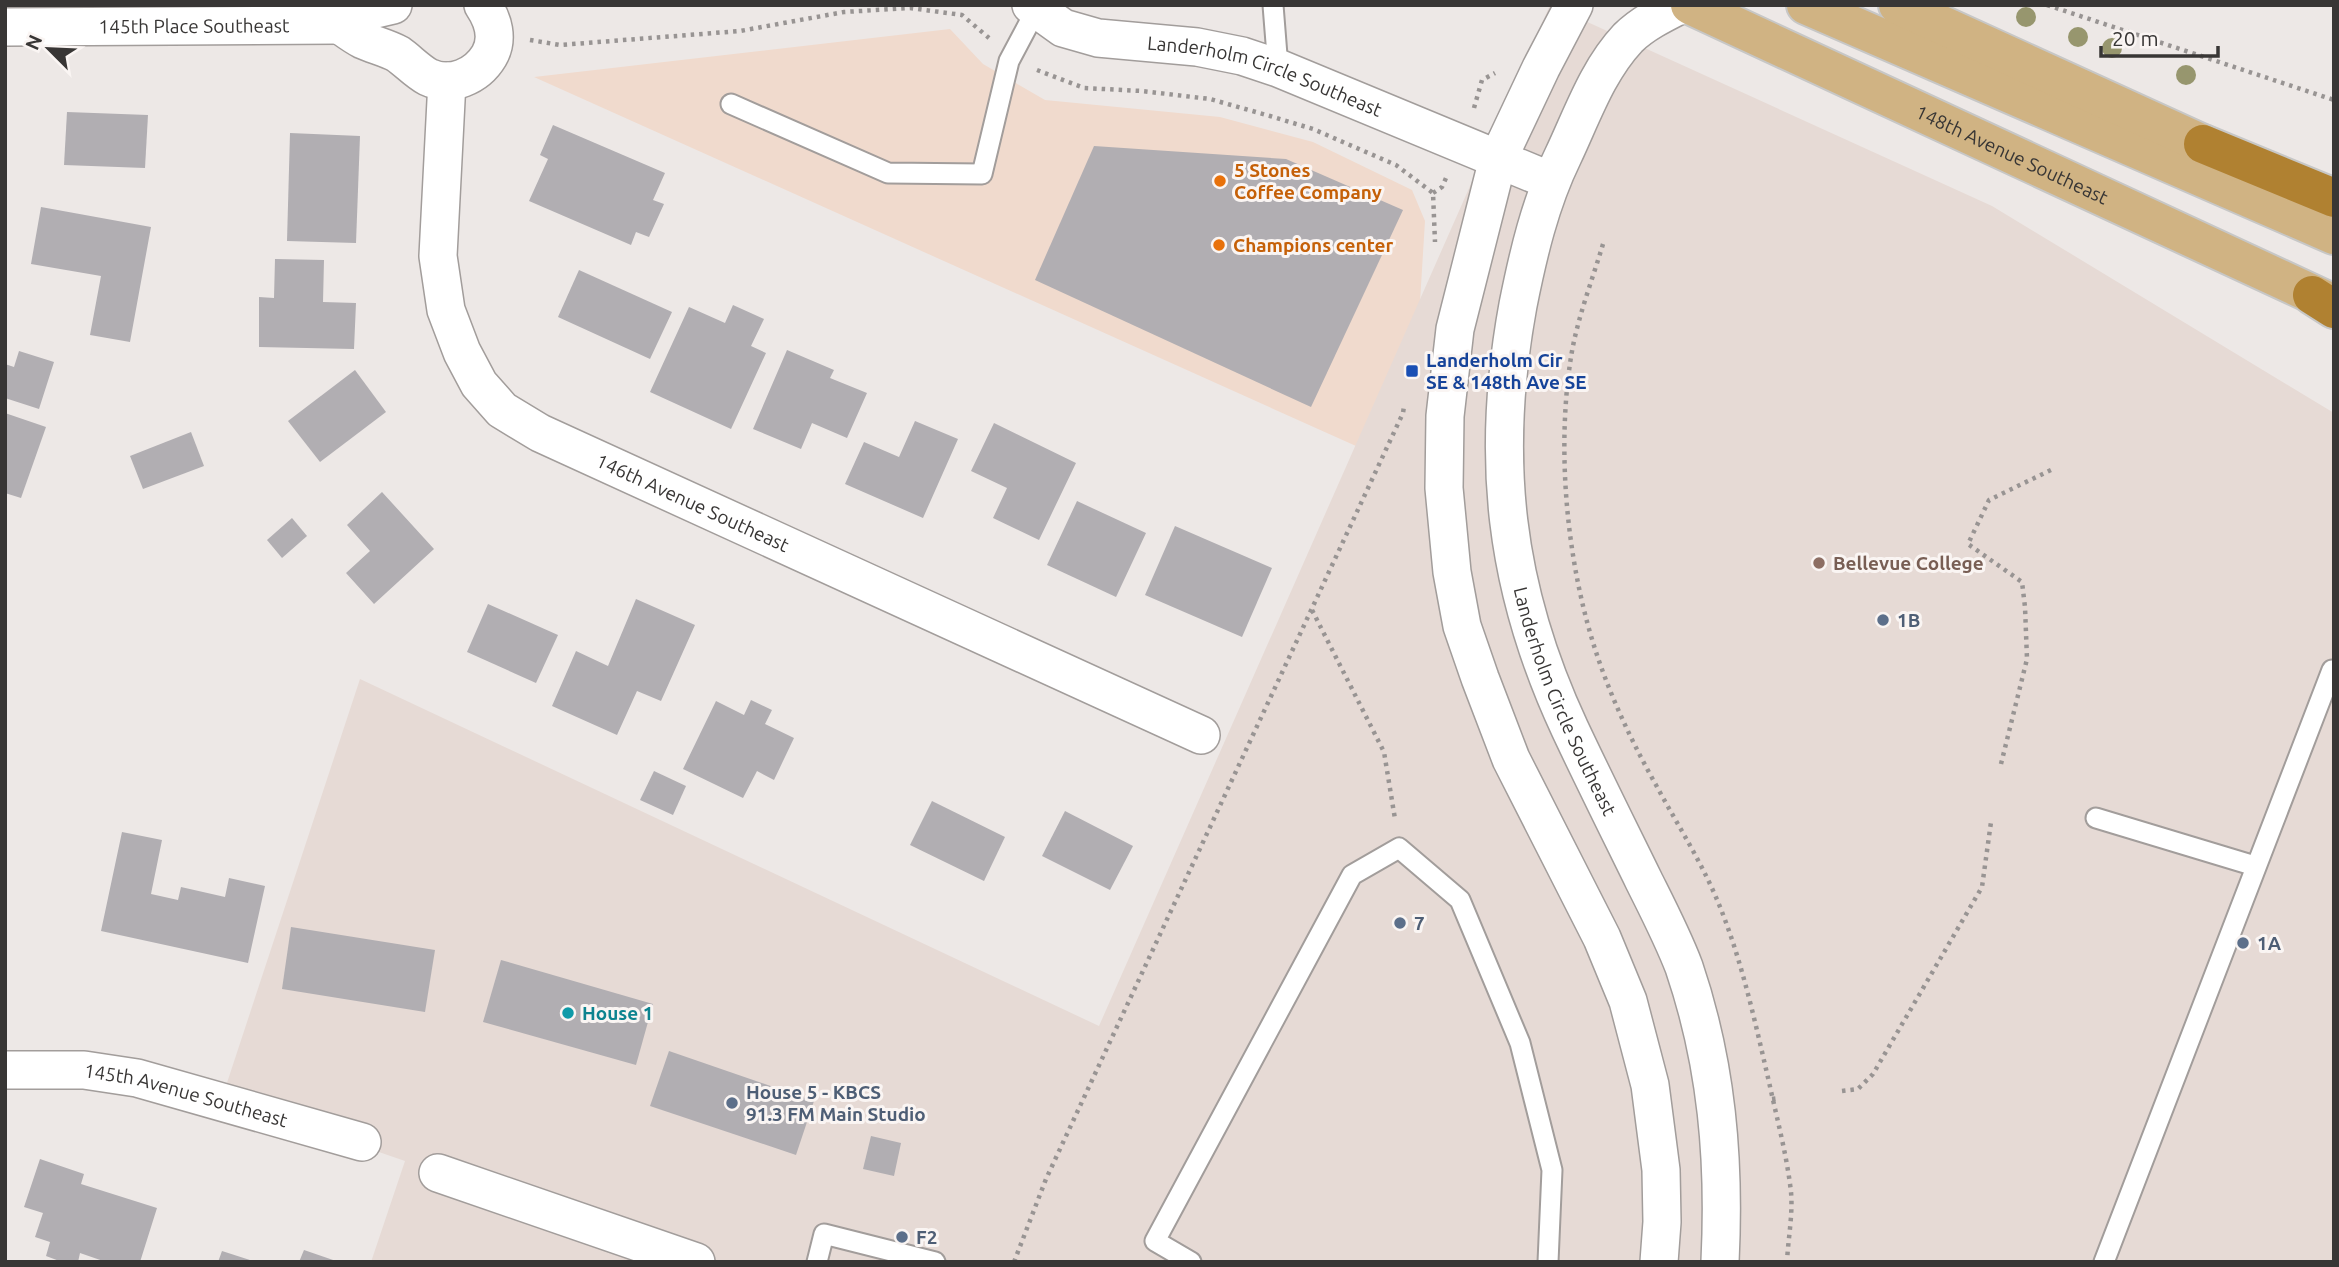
<svg xmlns="http://www.w3.org/2000/svg" width="2339" height="1267" font-family="Ubuntu,sans-serif">
<style>
.commercial{fill:#f0dacd}
.built{fill:#e6dad5}
.building{fill:#b1aeb2}
.lines{fill:none;stroke-linecap:round;stroke-linejoin:round}
.lane-casing{stroke:#a29d9b;stroke-width:23}
.street-casing{stroke:#a29d9b;stroke-width:40}
.primary-casing{stroke:#c7c7c6;stroke-width:42}
.highway-casing{stroke:#c7c7c6;stroke-width:42}
.path{stroke:#989493;stroke-width:4.5;stroke-dasharray:3.5 5;stroke-linecap:butt}
.lane{stroke:#fff;stroke-width:19}
.street{stroke:#fff;stroke-width:37}
.primary{stroke:#d0b383;stroke-width:38}
.highway{stroke:#b08131;stroke-width:38}
.tree{fill:#97966e}
.food-dot{fill:#e8710a;stroke:#faf5f3;stroke-width:2.5}
.transit-dot{fill:#1a4fb4;stroke:#faf5f3;stroke-width:2.5}
.education-dot{fill:#8d6e63;stroke:#faf5f3;stroke-width:2.5}
.service-dot{fill:#5c6f8a;stroke:#faf5f3;stroke-width:2.5}
.culture-dot{fill:#0f9aa8;stroke:#faf5f3;stroke-width:2.5}
.labels{text-anchor:middle;stroke-width:6;stroke-linejoin:round;paint-order:stroke}
.street-label{font-size:19px;fill:#383635;stroke:#faf5f3}
.food-label{font-size:19px;font-weight:bold;fill:#c56008;stroke:#faf5f3;text-anchor:start}
.transit-label{font-size:19px;font-weight:bold;fill:#164399;stroke:#faf5f3;text-anchor:start}
.education-label{font-size:19px;font-weight:bold;fill:#785e54;stroke:#faf5f3;text-anchor:start}
.service-label{font-size:19px;font-weight:bold;fill:#4e5e75;stroke:#faf5f3;text-anchor:start}
.culture-label{font-size:19px;font-weight:bold;fill:#0d838f;stroke:#faf5f3;text-anchor:start}
</style>
<rect width="100%" height="100%" fill="#ede8e6"/>
<path class="commercial" d="M950,29L983,64L1045,100L1220,117L1313,142L1412,190L1425,221L1420,302L1356,446L534,77Z"/>
<path class="built" d="M1550,5L1992,206L2334,413V1262H371L405,1161L222,1098L360,679L1099,1026Z"/>
<g class="building">
<path d="M67,112L148,115L145,168L64,165Z"/>
<path d="M553,125L665,173L653,200L664,204L649,237L636,232L631,245L529,201L548,159L540,155Z"/>
<path d="M290,133L360,136L356,243L287,241Z"/>
<path d="M1094,146L1286,159L1403,210L1311,407L1035,280Z"/>
<path d="M41,207L151,227L130,342L90,335L101,276L31,264Z"/>
<path d="M275,259L324,260L323,302L356,303L354,349L259,347V297L274,298Z"/>
<path d="M579,270L672,312L650,359L558,317Z"/>
<path d="M733,305L764,319L751,346L766,353L731,429L650,392L689,307L725,323Z"/>
<path d="M787,350L834,370L830,378L867,393L847,438L812,423L801,449L753,429Z"/>
<path d="M19,351L54,362L39,409L5,398V364L14,367Z"/>
<path d="M355,370L386,412L320,462L288,421Z"/>
<path d="M5,413L46,427L21,498L5,493Z"/>
<path d="M915,421L958,439L923,518L845,484L864,442L899,457Z"/>
<path d="M994,423L1076,463L1039,540L993,518L1007,488L971,471Z"/>
<path d="M191,432L204,466L143,489L130,456Z"/>
<path d="M382,492L434,549L374,604L346,573L370,551L347,525Z"/>
<path d="M1077,501L1146,533L1116,597L1047,565Z"/>
<path d="M292,518L307,536L282,558L267,540Z"/>
<path d="M1175,526L1272,568L1242,637L1145,595Z"/>
<path d="M636,599L695,625L661,701L637,691L617,735L552,706L576,651L608,666Z"/>
<path d="M488,604L558,635L536,683L467,652Z"/>
<path d="M751,700L772,710L765,724L794,738L774,780L757,771L743,798L683,769L716,701L744,715Z"/>
<path d="M654,771L686,786L673,815L640,800Z"/>
<path d="M932,801L1005,837L984,881L910,845Z"/>
<path d="M1065,811L1133,846L1110,890L1042,856Z"/>
<path d="M122,832L162,840L151,894L178,900L181,887L225,897L229,878L265,886L248,963L101,931Z"/>
<path d="M291,927L435,950L425,1012L282,989Z"/>
<path d="M501,960L653,1004L636,1065L483,1022Z"/>
<path d="M669,1051L814,1101L796,1155L650,1106Z"/>
<path d="M871,1136L901,1143L894,1176L863,1169Z"/>
<path d="M40,1159L84,1174L81,1184L157,1208L140,1262H106L80,1253L78,1262H62L46,1256L50,1242L35,1237L43,1213L24,1207Z"/>
<path d="M304,1250L336,1261L335,1262H299Z"/>
<path d="M222,1251L253,1261L252,1262H218Z"/>
</g>
<g class="lines">
<defs>
<g id="lane">
<path d="M1273,5L1278,68"/>
<path d="M731,104L888,173L982,174L1009,61L1036,10"/>
<path d="M2096,818L2255,866"/>
<path d="M817,1262L824,1234L935,1262"/>
<path d="M1191,1262L1155,1241L1352,875L1399,848L1460,900L1520,1043L1552,1170L1548,1262"/>
<path d="M2104,1262L2332,670L2334,671"/>
</g>
<g id="street">
<path id="s1" d="M1031,5L1063,28L1098,38L1197,47L1242,56L1278,68L1551,181"/>
<path d="M1574,5L1541,68L1498,159L1455,329L1445,416L1444,488L1452,572L1462,626L1480,678L1511,759L1602,938L1628,1001L1650,1085L1661,1170L1662,1222L1659,1262"/>
<path id="s2" d="M1680,5C1662,14 1642,24 1628,38C1597,71 1582,116 1563,156C1540,203 1528,255 1518,305C1490,457 1504,588 1570,729C1594,780 1619,830 1644,881C1658,909 1673,938 1684,967C1717,1064 1725,1160 1720,1262"/>
<path d="M340,25C347,30 355,36 363,40C374,45 387,48 398,54C408,61 417,71 428,77C451,88 477,76 489,56C499,39 493,20 483,5"/>
<path id="s3" d="M5,27L340,25L363,12L393,5"/>
<path id="s4" d="M447,81L438,256L446,310L462,352L479,384L502,410L540,433L1201,735"/>
<path id="s5" d="M5,1070H84L137,1078L362,1142"/>
<path d="M438,1173L696,1262"/>
</g>
<g id="primary">
<path id="s6" d="M1690,5L2334,304"/>
<path d="M1806,5L2334,235"/>
<path d="M1898,5L2203,144L2231,162"/>
</g>
<g id="highway">
<path d="M2203,144L2334,198"/>
<path d="M2312,295L2334,309"/>
</g>
</defs>
<use href="#lane" class="lane-casing"/>
<use href="#street" class="street-casing"/>
<use href="#primary" class="primary-casing"/>
<use href="#highway" class="highway-casing"/>
<g class="path">
<path d="M2047,5L2334,100"/>
<path d="M530,40L560,45L740,31L844,12L910,8L962,15L989,38"/>
<path d="M1037,70L1084,88L1142,91L1210,99L1270,116L1313,129L1396,165L1433,193L1435,242"/>
<path d="M1474,108L1482,80L1495,73"/>
<path d="M1433,193L1442,187L1446,178"/>
<path d="M1603,244C1592,281 1577,319 1571,357C1556,452 1567,567 1598,658C1613,702 1633,744 1656,785C1677,824 1701,861 1718,902C1742,960 1755,1022 1769,1082C1777,1119 1787,1156 1791,1192C1793,1215 1788,1239 1787,1262"/>
<path d="M1312,610L1384,752L1395,819"/>
<path d="M2001,764L2027,659L2025,607L2022,582L1968,544L1989,500L2055,468"/>
<path d="M1842,1091L1858,1089L1873,1074L1982,887L1991,822"/>
<path d="M1772,1099L1780,1098"/>
<path d="M1014,1262L1046,1179L1403,413L1404,406"/>
</g>
<use href="#lane" class="lane"/>
<use href="#street" class="street"/>
<use href="#primary" class="primary"/>
<use href="#highway" class="highway"/>
</g>
<g class="tree">
<circle cx="2026" cy="17" r="10"/>
<circle cx="2078" cy="37" r="10"/>
<circle cx="2112" cy="48" r="10"/>
<circle cx="2186" cy="75" r="10"/>
</g>
<g class="food-dot">
<circle cx="1220" cy="181" r="7"/>
<circle cx="1219" cy="245" r="7"/>
</g>
<rect class="transit-dot" x="1405" y="364" width="14" height="14" rx="3.5"/>
<circle class="education-dot" cx="1819" cy="563" r="7"/>
<g class="service-dot">
<circle cx="1883" cy="620" r="7"/>
<circle cx="1400" cy="923" r="7"/>
<circle cx="2243" cy="943" r="7"/>
<circle cx="732" cy="1103" r="7"/>
<circle cx="902" cy="1237" r="7"/>
</g>
<circle class="culture-dot" cx="568" cy="1013" r="7"/>
<g class="labels">
<g class="street-label">
<text dy="7" stroke="none"><textPath href="#s3" startOffset="189">145th Place Southeast</textPath></text>
<text dy="7" stroke="none"><textPath href="#s1" startOffset="248">Landerholm Circle Southeast</textPath></text>
<text dy="7" stroke="none"><textPath href="#s6" startOffset="355">148th Avenue Southeast</textPath></text>
<text dy="7" stroke="none"><textPath href="#s4" startOffset="558">146th Avenue Southeast</textPath></text>
<text dy="7" stroke="none"><textPath href="#s2" startOffset="760">Landerholm Circle Southeast</textPath></text>
<text dy="7" stroke="none"><textPath href="#s5" startOffset="184">145th Avenue Southeast</textPath></text>
</g>
<g class="food-label">
<text x="1234" y="177">5 Stones<tspan x="1234" dy="22">Coffee Company</tspan></text>
<text x="1233" y="252">Champions center</text>
</g>
<g class="transit-label">
<text x="1426" y="367">Landerholm Cir<tspan x="1426" dy="22">SE &amp; 148th Ave SE</tspan></text>
</g>
<g class="education-label">
<text x="1833" y="570">Bellevue College</text>
</g>
<g class="service-label">
<text x="1897" y="627">1B</text>
<text x="1414" y="930">7</text>
<text x="2257" y="950">1A</text>
<text x="746" y="1099">House 5 - KBCS<tspan x="746" dy="22">91.3 FM Main Studio</tspan></text>
<text x="916" y="1244">F2</text>
</g>
<g class="culture-label">
<text x="582" y="1020">House 1</text>
</g>
</g>
<rect width="2339" height="1267" fill="none" stroke="#383635" stroke-width="14"/>
<g transform="translate(49 49) rotate(294)" stroke="#faf5f3" stroke-width="5" paint-order="stroke">
<path d="M0-5L12 26L0 18L-12 26Z" fill="#383635"/>
<text y="-10" font-size="19" font-weight="bold" text-anchor="middle" fill="#383635">N</text>
</g>
<path d="M2101 46v10h117v-10" fill="none" stroke="#383635" stroke-width="3.5"/>
<text x="2112" y="46" font-size="21" fill="#383635" stroke="#faf5f3" stroke-width="5" paint-order="stroke">20 m</text>
</svg>
